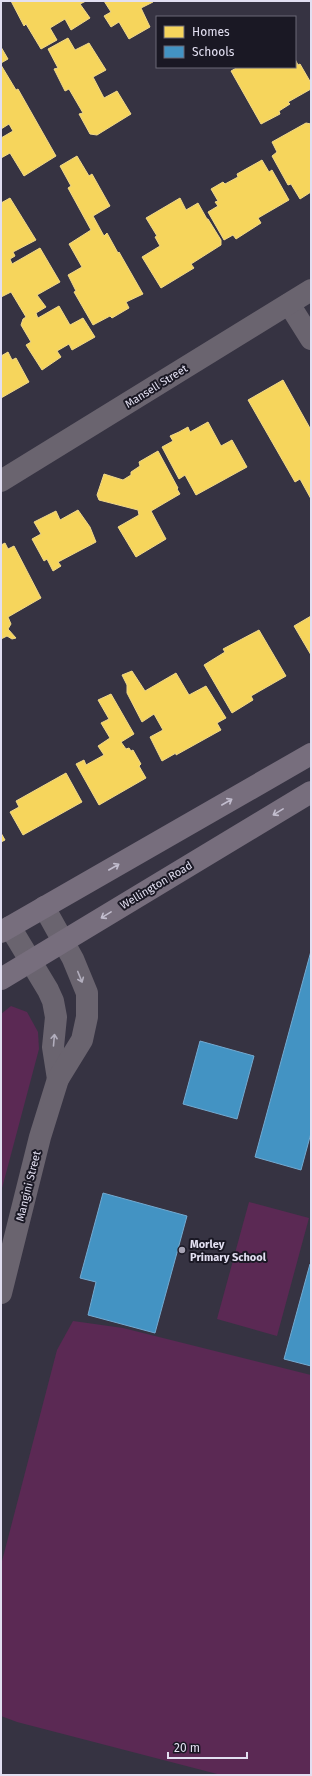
<svg xmlns="http://www.w3.org/2000/svg" width="312" height="1776" font-family="'Fira Sans',sans-serif">
<style>
.green{fill:#5b2954}
.homes{fill:#f6d55c;stroke:#f0d889}
.schools{fill:#4393c3;stroke:#73aad1}
.lines{fill:none;stroke-linecap:round;stroke-linejoin:round}
.minor{stroke:#6a646f;stroke-width:22}
.major{stroke:#776e7d;stroke-width:22}
.oneway{stroke:#c2bdce}
.oneway2{stroke:#b2aebd}
.poi-dot{fill:#a6a3b4;stroke:#1a1824;stroke-width:1.5}
.labels{text-anchor:middle;stroke-width:4;stroke-linejoin:round;paint-order:stroke}
.street-label{font-size:11px;fill:#e2dff1;stroke:#1a1824}
.poi-label{font-size:11px;font-weight:bold;fill:#e2dff1;stroke:#1a1824;text-anchor:start}
</style>
<rect width="100%" height="100%" fill="#363342"/>
<g class="green">
<path d="M11,1006L27,1012L38,1032L39,1049L1,1192V1014Z"/>
<path d="M249,1202L309,1218L277,1336L217,1319Z"/>
<path d="M73,1321L123,1328L311,1375V1775H221L17,1722L1,1716V1565L57,1350Z"/>
</g>
<g class="homes">
<path d="M11,1H86L80,4L90,18L71,30L65,19L50,28L57,40L41,49L26,24L24,26Z"/>
<path d="M104,1H152L153,2L141,8L150,27L129,39L119,22L111,27L104,16L111,12Z"/>
<path d="M68,38L75,50L89,43L106,70L93,77L104,98L117,91L131,114L97,135L90,134L79,114L83,113L69,89L65,91L54,69L58,68L48,49Z"/>
<path d="M1,47L8,59L1,63Z"/>
<path d="M295,59L298,65L300,64L311,83V89L288,102L290,104L279,111L280,114L261,124L231,71L238,67H295Z"/>
<path d="M1,65L16,90L18,89L56,156L24,176L10,153L1,158V138L13,131L9,124L1,129Z"/>
<path d="M306,123L311,124V192L300,199L291,184L288,185L272,156L277,152L272,142Z"/>
<path d="M77,156L89,176L92,174L110,206L93,216L104,236L107,233L118,253L119,252L143,294L126,302L129,308L112,318L110,316L93,325L74,292L76,291L68,275L82,267L69,244L91,230L68,188L71,186L60,166Z"/>
<path d="M262,160L269,172L272,170L289,200L258,218L261,223L236,239L233,235L224,240L208,212L218,206L215,202L218,201L211,189L223,182L225,184L238,177L237,174Z"/>
<path d="M10,198L36,240L13,252L15,256L10,259L12,264L40,248L60,282L37,295L46,307L36,313L37,316L38,318L59,306L70,325L83,318L95,337L72,350L69,344L57,351L61,357L42,370L26,345L31,342L21,325L23,319L26,317L11,292L1,297V203Z"/>
<path d="M180,198L186,210L198,203L207,219H208L221,240V245L191,264L194,268L161,288L142,257L160,246L155,237L157,236L146,218Z"/>
<path d="M8,352L12,360L16,358L29,382L1,398V356Z"/>
<path d="M283,380L311,430V499L300,479L295,482L248,400Z"/>
<path d="M208,422L221,446L232,440L247,467L196,495L185,475L179,479L162,447L173,441L170,436L179,432L188,427L190,432Z"/>
<path d="M158,451L178,488L177,489L180,494L151,511L166,539L136,557L118,527L139,515L138,510L99,500L97,495L104,474L123,480L131,475V472L140,466L139,462Z"/>
<path d="M78,510L90,527L96,542L58,562L61,566L53,571L47,559L44,561L32,539L41,534L34,522L56,511L60,520Z"/>
<path d="M5,543L8,549L14,546L41,598L8,617L11,624L8,629L16,638L12,639L7,636L1,639V545Z"/>
<path d="M311,616V655L294,626Z"/>
<path d="M259,630L286,676L251,696L253,700L232,713L204,665L225,652L223,649Z"/>
<path d="M132,671L145,691L176,673L189,695L206,686L226,718L217,723L221,730L176,755V753L162,761L150,737L163,730L154,714L142,722L127,693V685L122,675Z"/>
<path d="M111,694L134,734L121,742L126,749L129,748L131,751L133,750L141,764L139,766L146,778L99,805L76,764L84,760L86,765L104,755L98,746L110,738L101,723L109,719L98,700Z"/>
<path d="M66,773L82,802L23,835L10,812L19,807L16,801Z"/>
<path d="M1,833L5,840L1,842Z"/>
</g>
<g class="schools">
<path d="M311,951V1133L301,1170L255,1157Z"/>
<path d="M200,1041L254,1056L237,1119L183,1104Z"/>
<path d="M103,1193L187,1216L155,1333L88,1315L96,1282L80,1278Z"/>
<path d="M310,1264L311,1265V1366L284,1359Z"/>
</g>
<g class="lines">
<g class="minor">
<path d="M289,304L311,339"/>
<path d="M1,481L311,290"/>
<path d="M10,927L48,990L53,1001L56,1017L53,1047L58,1079"/>
<path d="M1,1293L40,1137L58,1079L82,1040L87,1017V993L73,959L44,907"/>
</g>
<g class="major">
<path d="M1,932L311,754"/>
<path d="M1,979L311,792"/>
</g>
</g>
<defs><path id="oneway-shaft" d="M-6 0H5M1.5-3L5.5 0L1.5 3" fill="none" stroke-width="1.6" stroke-linecap="round" stroke-linejoin="round"/></defs>
<g class="oneway">
<use href="#oneway-shaft" transform="translate(227 802) rotate(-30)"/>
<use href="#oneway-shaft" transform="translate(278 812) rotate(149)"/>
<use href="#oneway-shaft" transform="translate(114 867) rotate(-30)"/>
<use href="#oneway-shaft" transform="translate(106 915) rotate(148)"/>
</g>
<g class="oneway2">
<use href="#oneway-shaft" transform="translate(80 977) rotate(68)"/>
<use href="#oneway-shaft" transform="translate(54 1040) rotate(-85)"/>
</g>
<circle class="poi-dot" cx="182" cy="1250" r="4"/>
<g class="labels">
<g class="street-label">
<text transform="translate(156 386) rotate(-32)" y="4">Mansell Street</text>
<text transform="translate(156 885) rotate(-31)" y="4">Wellington Road</text>
<text transform="translate(28 1186) rotate(-76)" y="4">Mangini Street</text>
</g>
<g class="poi-label">
<text x="190" y="1248">Morley<tspan x="190" dy="13">Primary School</tspan></text>
</g>
</g>
<rect width="312" height="1776" fill="none" stroke="#e2dff1" stroke-width="4"/>
<rect x="156" y="16" width="140" height="52" fill="#1a1824" stroke="#6a6876"/>
<rect x="164" y="26" width="20" height="12" fill="#f6d55c" stroke="#6a6876"/>
<text x="192" y="36" font-size="12" fill="#e2dff1">Homes</text>
<rect x="164" y="46" width="20" height="12" fill="#4393c3" stroke="#6a6876"/>
<text x="192" y="56" font-size="12" fill="#e2dff1">Schools</text>
<path d="M168 1752v6h79v-6" fill="none" stroke="#e2dff1" stroke-width="2"/>
<text x="174" y="1752" font-size="12" fill="#e2dff1" stroke="#1a1824" stroke-width="3" paint-order="stroke">20 m</text>
</svg>
